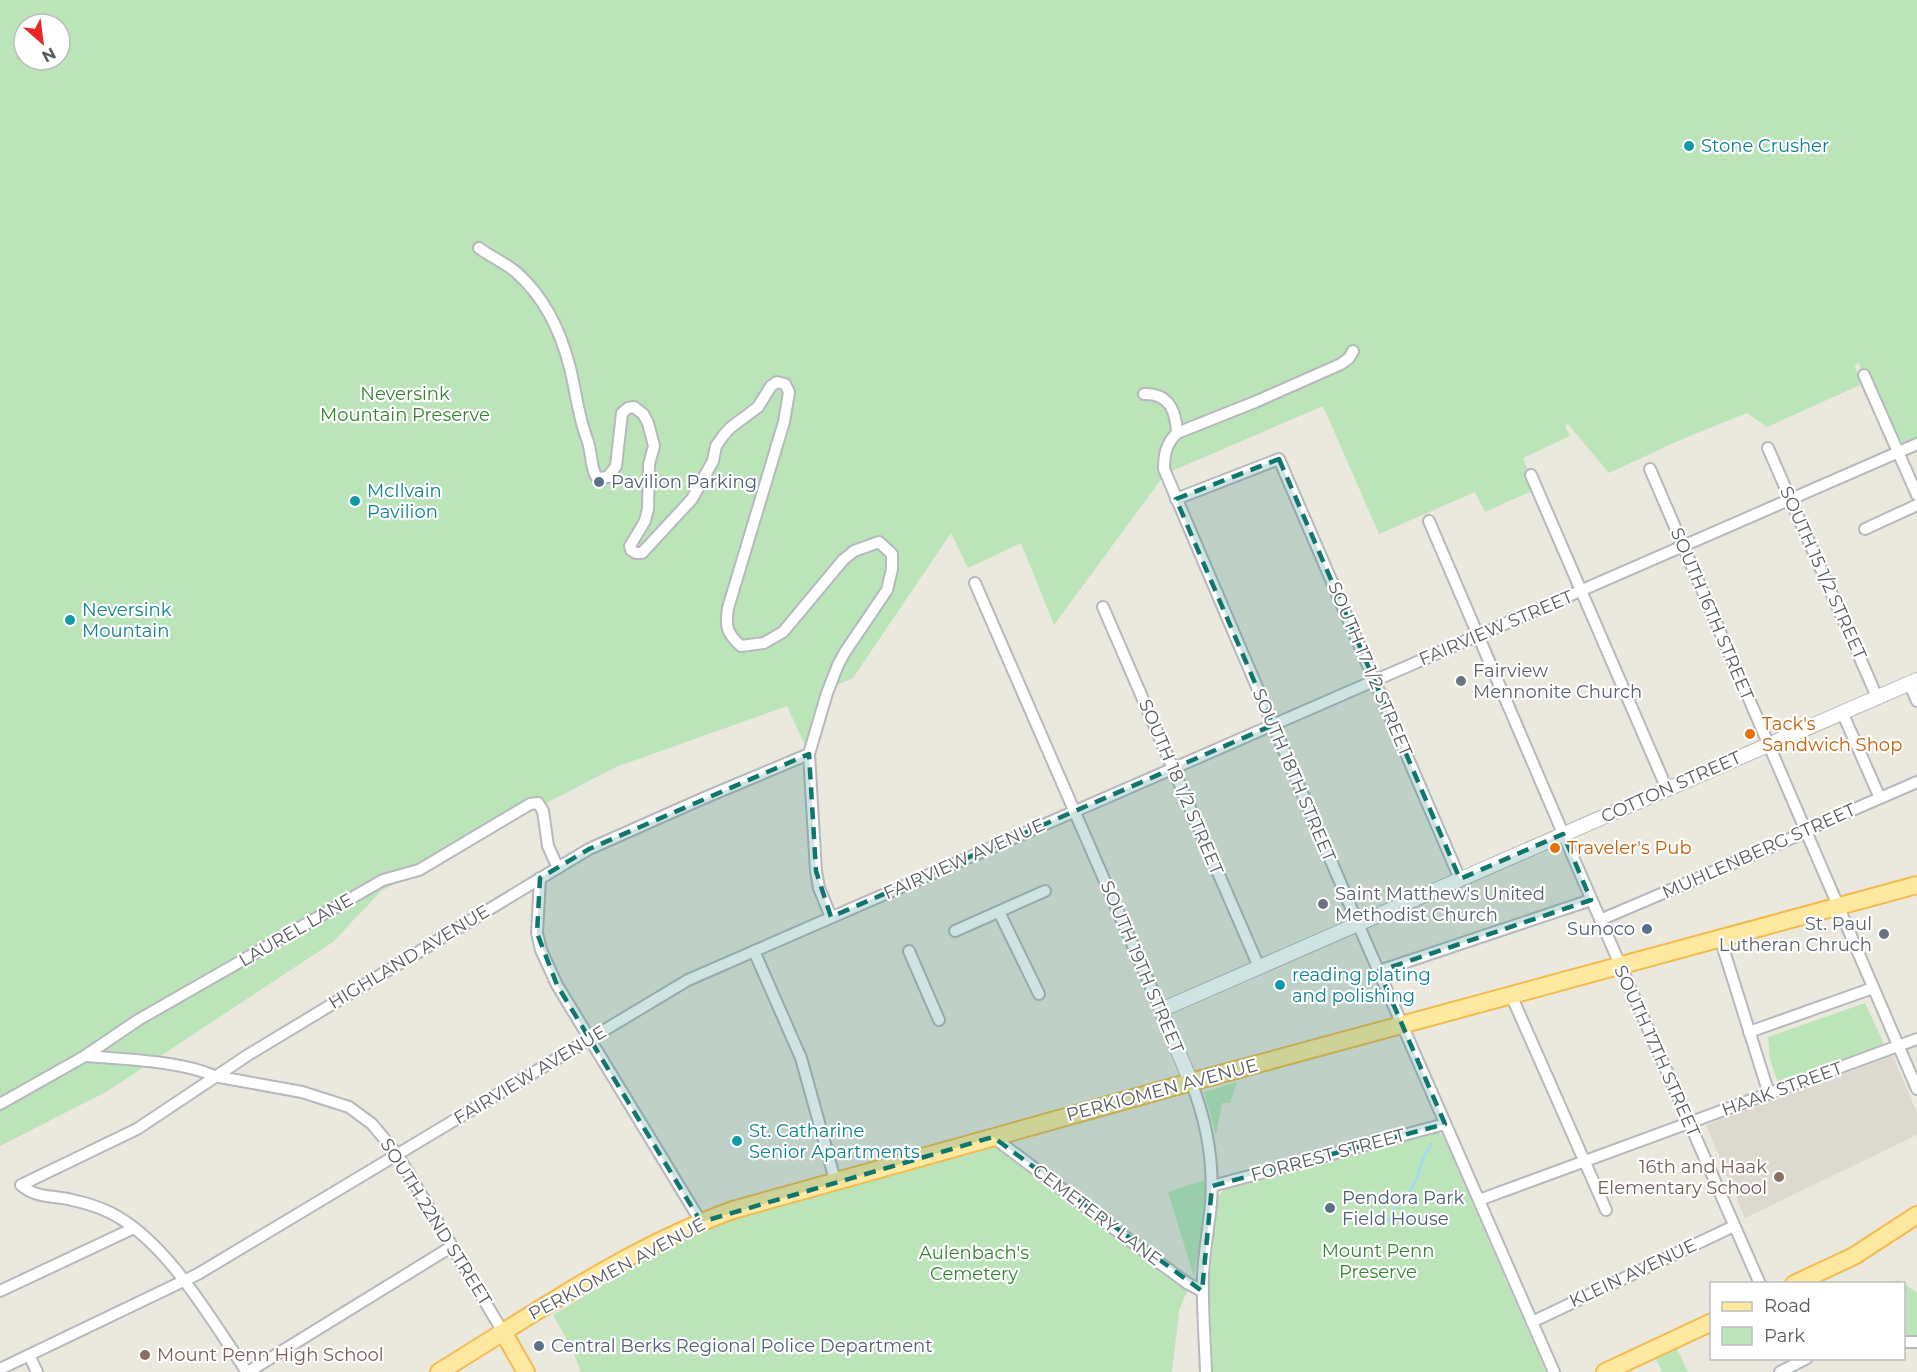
<svg xmlns="http://www.w3.org/2000/svg" width="1917" height="1372" font-family="Montserrat,sans-serif">
<style>
.education{fill:#ddd9cf}
.green{fill:#bce4b9;fill-rule:evenodd}
.lines{fill:none;stroke-linecap:round;stroke-linejoin:round}
.stream{stroke:#9bdaff;stroke-width:2}
.minor-casing{stroke:#b5b8bc;stroke-width:14}
.tertiary-casing{stroke:#b5b8bc;stroke-width:16}
.primary-casing{stroke:#f3ba4f;stroke-width:20}
.minor{stroke:#fff;stroke-width:10}
.tertiary{stroke:#fff;stroke-width:14}
.primary{stroke:#ffe9a0;stroke-width:16}
.marked{fill:#0f766e;fill-opacity:0.2;stroke:#0f766e;stroke-width:4.5;stroke-dasharray:12 8;stroke-linejoin:round}
.culture-dot{fill:#0f9aa8;stroke:#fff;stroke-width:2}
.service-dot{fill:#5c6f8a;stroke:#fff;stroke-width:2}
.worship-dot{fill:#6b7280;stroke:#fff;stroke-width:2}
.food-dot{fill:#e8710a;stroke:#fff;stroke-width:2}
.education-dot{fill:#8d6e63;stroke:#fff;stroke-width:2}
.labels{text-anchor:middle;stroke-width:4.5;stroke-linejoin:round;paint-order:stroke}
.culture-label{font-size:18px;fill:#0d838f;stroke:#fff;text-anchor:start}
.park-label{font-size:18px;fill:#348432;stroke:#fff}
.service-label{font-size:18px;fill:#4e5e75;stroke:#fff;text-anchor:start}
.street-label{font-size:18px;fill:#585c60;stroke:#fff}
.worship-label{font-size:18px;fill:#5b616d;stroke:#fff;text-anchor:start}
.food-label{font-size:18px;fill:#c56008;stroke:#fff;text-anchor:start}
.education-label{font-size:18px;fill:#785e54;stroke:#fff;text-anchor:end}
</style>
<rect width="100%" height="100%" fill="#ebe8de"/>
<path class="education" d="M1893,1056L1917,1113V1135L1745,1218L1706,1125Z"/>
<g class="green">
<path d="M0,0H1917V444L1898,452L1858,362L1855,366L1860,385L1767,427L1747,413L1680,440L1609,473L1568,424L1565,426L1570,436L1523,458L1536,489L1485,512L1475,492L1379,534L1323,406L1165,474L1054,625L1021,543L968,568L951,533L853,678L829,688L809,754L787,706L616,767L531,811V809L381,891L333,942L106,1092L0,1146ZM24,24H60V60H24Z"/>
<path d="M1865,1003L1884,1044L1778,1083L1770,1059L1768,1037Z"/>
<path d="M1237,1082L1230,1103H1222L1216,1136L1204,1092Z"/>
<path d="M1438,1132L1443,1136L1546,1372H1213L1209,1284L1218,1196L1225,1189Z"/>
<path d="M993,1144L998,1146L1187,1291L1179,1311L1172,1372H581L571,1346L553,1315L645,1260L699,1232L756,1210Z"/>
<path d="M1204,1180L1206,1199L1194,1277L1168,1192Z"/>
<path d="M1899,1280L1917,1293V1336L1904,1335V1284L1891,1283Z"/>
<path d="M1677,1349L1688,1372H1662L1656,1359Z"/>
</g>
<g class="lines">
<path class="stream" d="M1385,1223L1392,1217L1393,1210L1400,1202L1409,1193L1417,1177L1421,1163L1431,1144"/>
<defs>
<g id="minor">
<path d="M479,248C491,257 506,263 517,273C545,298 561,332 570,368C576,391 578,416 587,439C592,451 590,468 597,478L608,477L616,466L622,413L628,408L634,407L643,414L648,423L654,446L649,464L648,509L645,521L630,546L631,550L636,553H642L692,499L713,461L716,446L723,436L730,428L758,407L771,386L777,382L785,384L789,392L784,422L728,608C725,626 727,634 741,646L764,643L783,632L843,560L854,551L879,542L892,554V569L887,590L845,652L838,665L827,693L809,754L816,871L819,888L831,917"/>
<path d="M1353,351L1349,358L1341,364L1255,402L1177,433C1166,444 1164,454 1164,469L1358,924L1554,1372"/>
<path d="M1864,375L1917,495"/>
<path d="M1144,394C1170,393 1176,412 1177,433"/>
<path d="M1768,448L1877,697"/>
<path d="M1650,469L1917,1089"/>
<path d="M1531,475L1667,789"/>
<path d="M1176,499L1279,459L1460,879"/>
<path d="M1429,521L1583,880L1760,1284"/>
<path d="M1865,529L1917,505"/>
<path d="M975,583L1161,1010"/>
<path d="M1103,607L1259,967"/>
<path d="M1909,683L1917,701"/>
<path d="M1842,712L1880,798"/>
<path d="M540,878L537,933L541,950L557,985L701,1222"/>
<path d="M999,912L1039,994"/>
<path d="M1600,920L1806,832L1820,824L1917,782"/>
<path d="M955,931L1045,891"/>
<path d="M1720,938L1769,1094"/>
<path d="M754,951L801,1058L835,1180"/>
<path d="M909,951L939,1020"/>
<path d="M1379,971L1591,900"/>
<path d="M1511,995L1606,1210"/>
<path d="M1749,1032L1873,988"/>
<path d="M85,1056C121,1059 182,1061 214,1076L302,1092L349,1107L372,1124L397,1154L503,1332"/>
<path d="M1191,1082C1207,1122 1214,1160 1211,1203C1209,1227 1204,1251 1203,1276C1202,1308 1205,1340 1206,1372"/>
<path d="M0,1104L85,1056L138,1020L383,880L419,870L530,804L538,803L543,811L548,846L558,868"/>
<path d="M993,1137L1153,1258L1187,1283L1202,1291"/>
<path d="M1212,1186L1445,1124"/>
<path d="M1479,1200L1917,1039"/>
<path d="M0,1291L134,1228"/>
<path d="M1532,1322L1734,1226"/>
<path d="M1904,1342H1917"/>
<path d="M29,1355L37,1372"/>
<path d="M0,1369L198,1274L688,980L1917,444"/>
<path d="M247,1372C211,1320 168,1242 111,1213C99,1207 86,1203 72,1200C53,1195 37,1199 21,1185L137,1129L248,1055L589,849L704,798L809,754"/>
<path d="M248,1372L451,1247"/>
<path d="M1780,1372L1807,1358"/>
</g>
<path id="tertiary" d="M1191,1082L1161,1010L1917,680"/>
<g id="primary">
<path d="M1794,1284L1854,1256L1917,1215"/>
<path d="M503,1332L526,1372"/>
<path d="M439,1372C534,1314 627,1248 733,1210L1191,1082L1917,885"/>
<path d="M1605,1372L1712,1322"/>
</g>
</defs>
<use href="#minor" class="minor-casing"/>
<use href="#tertiary" class="tertiary-casing"/>
<use href="#primary" class="primary-casing"/>
<use href="#minor" class="minor"/>
<use href="#tertiary" class="tertiary"/>
<use href="#primary" class="primary"/>
</g>
<path class="marked" d="M1279,459L1460,879L1563,834L1591,900L1379,971L1445,1124L1212,1186L1202,1291L993,1137L701,1222L557,985L537,933L540,878L589,849L809,754L816,871L831,917L1273,725L1176,499Z"/>
<g class="culture-dot">
<circle cx="1689" cy="146" r="6"/>
<circle cx="355" cy="501" r="6"/>
<circle cx="70" cy="620" r="6"/>
<circle cx="1280" cy="985" r="6"/>
<circle cx="737" cy="1141" r="6"/>
</g>
<g class="service-dot">
<circle cx="599" cy="482" r="6"/>
<circle cx="1647" cy="929" r="6"/>
<circle cx="1330" cy="1208" r="6"/>
<circle cx="539" cy="1346" r="6"/>
</g>
<g class="worship-dot">
<circle cx="1461" cy="681" r="6"/>
<circle cx="1323" cy="904" r="6"/>
<circle cx="1884" cy="934" r="6"/>
</g>
<g class="food-dot">
<circle cx="1750" cy="734" r="6"/>
<circle cx="1555" cy="848" r="6"/>
</g>
<g class="education-dot">
<circle cx="1779" cy="1177" r="6"/>
<circle cx="145" cy="1355" r="6"/>
</g>
<g class="labels">
<g class="culture-label">
<text x="1701" y="152">Stone Crusher</text>
<text x="367" y="497">McIlvain<tspan x="367" dy="21">Pavilion</tspan></text>
<text x="82" y="616">Neversink<tspan x="82" dy="21">Mountain</tspan></text>
<text x="1292" y="981">reading plating<tspan x="1292" dy="21">and polishing</tspan></text>
<text x="749" y="1137">St. Catharine<tspan x="749" dy="21">Senior Apartments</tspan></text>
</g>
<g class="park-label">
<text x="405" y="400">Neversink<tspan x="405" dy="21">Mountain Preserve</tspan></text>
<text x="1378" y="1257">Mount Penn<tspan x="1378" dy="21">Preserve</tspan></text>
<text x="974" y="1259">Aulenbach's<tspan x="974" dy="21">Cemetery</tspan></text>
</g>
<g class="service-label">
<text x="611" y="488">Pavilion Parking</text>
<text x="1635" y="935" text-anchor="end">Sunoco</text>
<text x="1342" y="1204">Pendora Park<tspan x="1342" dy="21">Field House</tspan></text>
<text x="551" y="1352">Central Berks Regional Police Department</text>
</g>
<g class="street-label">
<text transform="translate(1823 573) rotate(66)" y="6">SOUTH 15 1/2 STREET</text>
<text transform="translate(1712 614) rotate(67)" y="6">SOUTH 16TH STREET</text>
<text transform="translate(1496 628) rotate(-23)" y="6">FAIRVIEW STREET</text>
<text transform="translate(1370 669) rotate(67)" y="6">SOUTH 17 1/2 STREET</text>
<text transform="translate(1294 775) rotate(67)" y="6">SOUTH 18TH STREET</text>
<text transform="translate(1181 787) rotate(67)" y="6">SOUTH 18 1/2 STREET</text>
<text transform="translate(1671 787) rotate(-24)" y="6">COTTON STREET</text>
<text transform="translate(1759 851) rotate(-24)" y="6">MUHLENBERG STREET</text>
<text transform="translate(964 859) rotate(-24)" y="6">FAIRVIEW AVENUE</text>
<text transform="translate(296 930) rotate(-30)" y="6">LAUREL LANE</text>
<text transform="translate(409 957) rotate(-31)" y="6">HIGHLAND AVENUE</text>
<text transform="translate(1142 967) rotate(67)" y="6">SOUTH 19TH STREET</text>
<text transform="translate(1657 1051) rotate(66)" y="6">SOUTH 17TH STREET</text>
<text transform="translate(530 1075) rotate(-31)" y="6">FAIRVIEW AVENUE</text>
<text transform="translate(1782 1089) rotate(-20)" y="6">HAAK STREET</text>
<text transform="translate(1162 1090) rotate(-15)" y="6">PERKIOMEN AVENUE</text>
<text transform="translate(1328 1155) rotate(-15)" y="6">FORREST STREET</text>
<text transform="translate(1097 1215) rotate(37)" y="6">CEMETERY LANE</text>
<text transform="translate(436 1222) rotate(58)" y="6">SOUTH 22ND STREET</text>
<text transform="translate(617 1269) rotate(-28)" y="6">PERKIOMEN AVENUE</text>
<text transform="translate(1633 1273) rotate(-25)" y="6">KLEIN AVENUE</text>
</g>
<g class="worship-label">
<text x="1473" y="677">Fairview<tspan x="1473" dy="21">Mennonite Church</tspan></text>
<text x="1335" y="900">Saint Matthew's United<tspan x="1335" dy="21">Methodist Church</tspan></text>
<text x="1872" y="930" text-anchor="end">St. Paul<tspan x="1872" dy="21">Lutheran Chruch</tspan></text>
</g>
<g class="food-label">
<text x="1762" y="730">Tack's<tspan x="1762" dy="21">Sandwich Shop</tspan></text>
<text x="1567" y="854">Traveler's Pub</text>
</g>
<g class="education-label">
<text x="1767" y="1173">16th and Haak<tspan x="1767" dy="21">Elementary School</tspan></text>
<text x="157" y="1361" text-anchor="start">Mount Penn High School</text>
</g>
</g>
<rect x="1710" y="1282" width="195" height="78" fill="#ffffff" stroke="#bcbebf" stroke-width="1.5"/>
<rect x="1722" y="1302" width="30" height="9" fill="#ffe9a0" stroke="#bcbebf" stroke-width="1.5"/>
<text x="1764" y="1312" font-size="18" fill="#585c60">Road</text>
<rect x="1722" y="1327" width="30" height="18" fill="#bce4b9" stroke="#bcbebf" stroke-width="1.5"/>
<text x="1764" y="1342" font-size="18" fill="#585c60">Park</text>
<g transform="translate(42 42) rotate(152)"><circle r="28" fill="#ffffff" stroke="#bcbebf" stroke-width="1.5"/>
<path d="M0-4.5L10 22L0 15L-10 22Z" fill="#ec2624"/>
<text y="-9" font-size="16" font-weight="bold" text-anchor="middle" fill="#585c60">N</text>
</g>
</svg>
